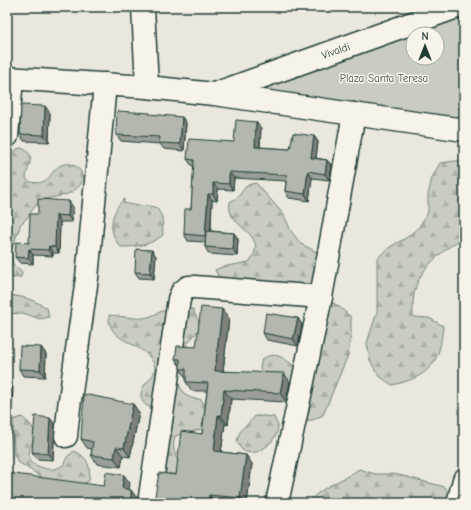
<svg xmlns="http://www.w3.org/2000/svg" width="471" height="510" font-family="'Comic Neue',sans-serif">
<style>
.forest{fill:url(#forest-firs);stroke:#74847a}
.park{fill:#c8ccc1;stroke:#74847a;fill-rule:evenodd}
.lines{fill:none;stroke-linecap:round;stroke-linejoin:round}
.minor-casing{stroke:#1f3d34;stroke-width:25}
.minor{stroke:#f7f3e8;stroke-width:22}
.wall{fill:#999e96;stroke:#1f3d34}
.shaded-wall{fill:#7d817a;stroke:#1f3d34}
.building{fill:#b2b8ae;stroke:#1f3d34}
.labels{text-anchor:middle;stroke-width:3;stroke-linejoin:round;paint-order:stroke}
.street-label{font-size:11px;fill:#1f3d34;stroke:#f7f3e8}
.park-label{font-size:11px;fill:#415a50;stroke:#f7f3e8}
</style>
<defs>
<pattern id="forest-firs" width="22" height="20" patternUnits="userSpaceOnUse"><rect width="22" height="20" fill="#c8ccc1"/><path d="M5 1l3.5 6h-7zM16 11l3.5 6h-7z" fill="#abb0a6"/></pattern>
</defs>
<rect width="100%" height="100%" fill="#eae8dd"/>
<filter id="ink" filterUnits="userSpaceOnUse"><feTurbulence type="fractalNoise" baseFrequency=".025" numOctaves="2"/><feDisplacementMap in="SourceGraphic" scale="8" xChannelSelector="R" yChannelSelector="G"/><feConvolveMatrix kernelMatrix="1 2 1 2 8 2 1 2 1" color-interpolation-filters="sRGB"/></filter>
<g filter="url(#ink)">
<g class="forest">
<path d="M21,148C38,154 27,166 26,178L28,181C34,183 41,184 46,180C50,178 51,174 54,171C60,163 70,161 78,168C81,171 83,175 82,179C82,183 80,186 76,189C66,198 51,196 39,201L26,219L20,225L18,234L17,235L11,251L13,264L22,273L21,277L13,278L7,276V161L17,149Z"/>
<path d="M464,160V238C454,243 447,248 438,256C417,275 412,288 413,317L429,318L443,326C440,364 429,377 392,385L378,375L370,360L367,343L377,312V258L390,247L406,238L419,227L428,212V195L432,178L440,163Z"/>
<path d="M256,183L278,208L284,215L291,231L301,244L317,252L330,262L327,285L227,293L215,270L222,267L249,262C273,232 224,229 230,202L237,198L247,185Z"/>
<path d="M124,199V203C135,207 147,204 157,208L162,217L163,235C151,245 137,247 121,247C107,233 110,213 124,199Z"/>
<path d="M7,295C23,296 34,300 47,308L49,317L40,319L23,313L7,314Z"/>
<path d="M329,301L337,305L351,317V335L348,355L323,415L315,419L308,421V419L301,420L296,388L291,382L281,381L262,375L260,367L262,359C276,351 281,357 293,365L301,363Z"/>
<path d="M193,309L200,325C197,334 191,338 186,346C178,357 174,377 182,390C186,397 191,399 200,399L206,405L208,421L202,429L175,436C171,450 176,456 181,469L175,474H156L158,407C155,407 151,408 149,407C140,403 139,393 144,386C149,378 159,373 153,362C142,341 107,343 109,315C121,316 132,319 144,318C153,317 158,311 167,310C176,309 184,311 193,309Z"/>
<path d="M255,416H265L274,417C275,420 277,423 278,426C279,440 256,460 242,450C240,448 239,444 237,442C240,425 246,428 255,416Z"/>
<path d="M22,417L29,423L34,430L33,440L29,452L30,462C40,468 53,473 63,465C65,463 65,460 67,457C69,455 72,453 74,451C88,457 91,466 89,481L81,485L46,480L18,462L14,455L13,420Z"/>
<path d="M359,469L375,474H393L403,476L445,487L450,495L451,503H308C321,486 343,481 359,469Z"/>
</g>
<path class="park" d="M464,11V123L235,95ZM413,34H437V58H413Z"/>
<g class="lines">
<defs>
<g id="minor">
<path d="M143,7L147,87"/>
<path d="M7,78L147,87L214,94L464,130"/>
<path id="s1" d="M217,93L457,7"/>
<path d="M7,136L12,79"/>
<path d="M66,436L69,407L87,278L105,84"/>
<path d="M149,503L179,299L182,292L188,287H195L321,297"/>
<path d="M277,503L321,297L354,114"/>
<path d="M458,503L464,480"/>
</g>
</defs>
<use href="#minor" class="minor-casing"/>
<use href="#minor" class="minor"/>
</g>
<g class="wall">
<path d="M50,113L49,142L24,141L20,134Z"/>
<path d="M182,117L186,123L184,151L164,149L160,144L121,141L116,135Z"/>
<path d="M261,128L260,147L290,149L314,136L318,142L316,158L327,160L332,166L329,180L312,178L309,201L289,198L285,191L286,181L234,178L233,190L218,189L217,201L212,200L211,231L234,233L238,239L237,256L209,254L205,247V242L188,241L184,234L191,209L194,166H192L187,159L234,142Z"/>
<path d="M73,207L72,222H60L59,253H53V256L33,255V264L20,263L15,257L29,243L38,214Z"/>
<path d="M156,256L154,279L139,278L135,272Z"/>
<path d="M229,318L223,371L290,382L286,402L231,399L228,425L225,424L221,452L246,455L252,464L247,503H151L176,475L202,434L207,391H192L186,382V378L180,369V366L175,359L196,347Z"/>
<path d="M298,318L302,325L298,346L267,340L263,333Z"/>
<path d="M41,347L46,354L45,377L23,376L19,369Z"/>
<path d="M133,404L139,413L130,457L123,456L121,467L97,464L91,455L92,449L87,448L81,439Z"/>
<path d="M55,424L53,460L37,459L32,452Z"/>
</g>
<g class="shaded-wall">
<path d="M45,106L50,113L49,142L44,135Z"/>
<path d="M182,117L186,123L184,151L180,144Z"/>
<path d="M256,122L261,128L259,153L255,147Z"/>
<path d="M314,136L318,142L315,164L311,158Z"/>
<path d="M327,160L332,166L329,180L325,174Z"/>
<path d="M308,171L312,178L309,201L305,194Z"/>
<path d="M229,172L234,178L233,190L229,184Z"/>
<path d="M213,183L218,189L217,201L213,194Z"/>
<path d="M208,194L212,200L210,242L205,236Z"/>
<path d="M69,201L73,207L72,222L68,216Z"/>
<path d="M56,215L60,222L59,253L55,247Z"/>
<path d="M234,233L238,239L237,256L233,249Z"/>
<path d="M49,246L53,253V256L48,250Z"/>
<path d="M29,249L33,255V264L28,258Z"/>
<path d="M152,250L156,256L154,279L150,273Z"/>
<path d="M222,309L229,318L222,380L215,371Z"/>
<path d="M298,318L302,325L298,346L293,339Z"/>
<path d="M41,347L46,354L45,377L40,370Z"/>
<path d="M284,373L290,382L286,402L280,393Z"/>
<path d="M7,379L13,388L7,481Z"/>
<path d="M224,390L231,399L228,425L221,416Z"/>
<path d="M133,404L139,413L130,457L124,448Z"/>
<path d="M218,415L225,424L220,460L214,451Z"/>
<path d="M50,418L55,424L53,460L48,454Z"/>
<path d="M116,447L123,456L121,467L114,458Z"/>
<path d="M246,455L252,464L247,503H244L240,498Z"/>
<path d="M124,475L130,483L128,497L122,488Z"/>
<path d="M131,490L137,498V503H134L131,499Z"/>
<path d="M209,495L215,503H208Z"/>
</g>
<g class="building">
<path d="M21,105L45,106L44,135L20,134Z"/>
<path d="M117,111L150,113L149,114L182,117L180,144L159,143L160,137L116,135Z"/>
<path d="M236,120L256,122L255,147L290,149L293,133L314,136L311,158L327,160L325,174L308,171L305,194L285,191L287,175L229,172V184L213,183V194H208L205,236L184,234L185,209H191L194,160L187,159L189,139L234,142Z"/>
<path d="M38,199L69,201L68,216L56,215L55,247L49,246L48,250L29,249L28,258L15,257L16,242L29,243L30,214H38Z"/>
<path d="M206,231L234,233L233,249L205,247Z"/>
<path d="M136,249L152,250L150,273L135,272Z"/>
<path d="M201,307L222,309L215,371L284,373L280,393L224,390L221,416L218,415L214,451L246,455L240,498L209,495L208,503H151L153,502L155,496L159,473L176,475L181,431L202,434L208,383L186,382V369H180V359H175L177,346L196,347Z"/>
<path d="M266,313L298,318L293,339L263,333Z"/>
<path d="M20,346L41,347L40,370L19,369Z"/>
<path d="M84,394L133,404L124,448L116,447L114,458L91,455L93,442L81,439Z"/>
<path d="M35,416L50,418L48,454L32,452Z"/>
<path d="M106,472L124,475L122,488L131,490V499L134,503H7V473L104,486Z"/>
</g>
</g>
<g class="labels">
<g class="street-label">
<text dy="4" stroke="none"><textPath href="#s1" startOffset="126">Vivaldi</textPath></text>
</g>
<g class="park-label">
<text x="384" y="82">Plaza Santa Teresa</text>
</g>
</g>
<rect width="471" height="510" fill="none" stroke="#f7f3e8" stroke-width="24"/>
<rect x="12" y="12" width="447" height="486" fill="none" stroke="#1f3d34" stroke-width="1.5" filter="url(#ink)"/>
<g transform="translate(425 46)"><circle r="19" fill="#f7f3e8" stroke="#a1aaa0"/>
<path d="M0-3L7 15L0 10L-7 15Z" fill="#1f3d34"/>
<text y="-6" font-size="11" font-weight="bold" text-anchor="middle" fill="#1f3d34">N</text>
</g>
</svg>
